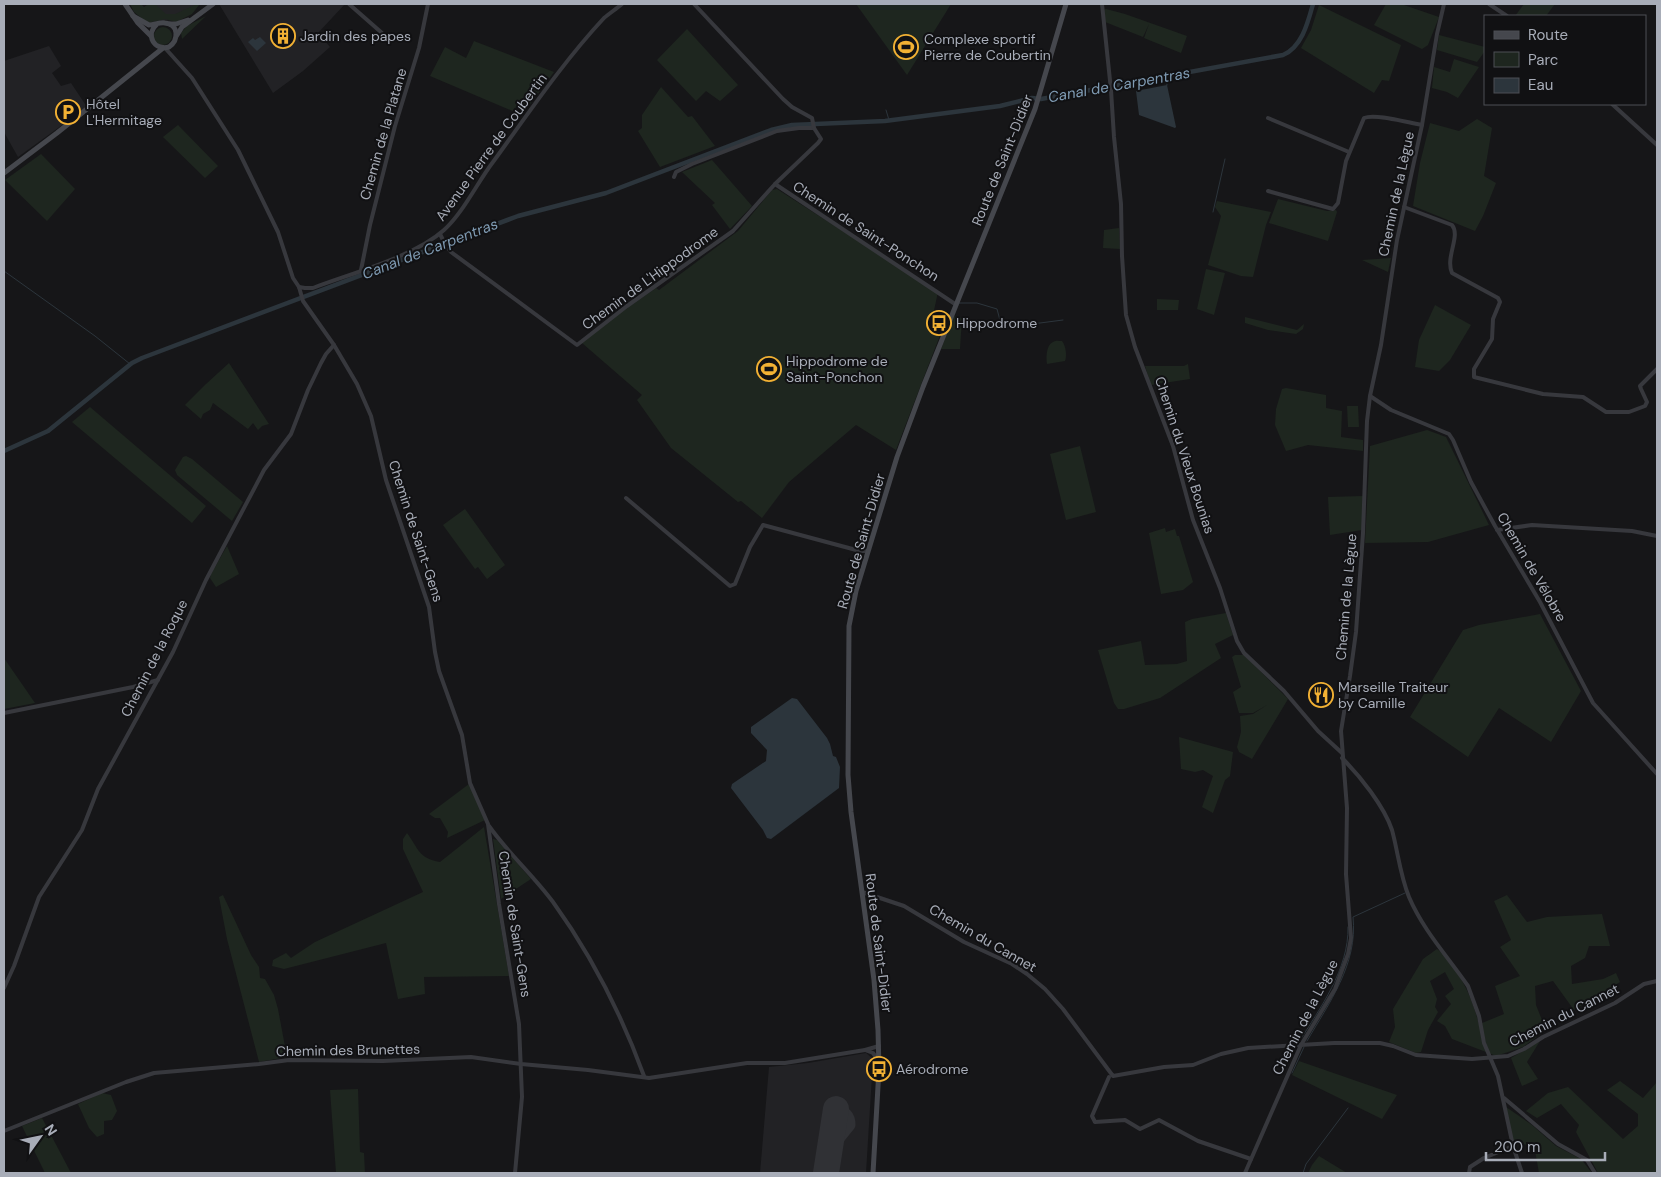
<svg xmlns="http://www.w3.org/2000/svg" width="1661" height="1177" font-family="'DM Sans',sans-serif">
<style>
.built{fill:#222225}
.green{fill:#1e261f}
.water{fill:#2c353c}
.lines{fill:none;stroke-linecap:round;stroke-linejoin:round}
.stream{stroke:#2c353c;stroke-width:1}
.canal{stroke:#2c353c;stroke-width:4.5}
.taxiway{stroke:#303135;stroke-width:11}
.runway{stroke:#303135;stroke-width:26}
.minor{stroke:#37383d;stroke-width:4}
.secondary{stroke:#45474d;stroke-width:5}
.labels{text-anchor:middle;stroke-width:4;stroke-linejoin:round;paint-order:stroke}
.poi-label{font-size:14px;fill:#a8adb8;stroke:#111113;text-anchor:start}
.street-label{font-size:14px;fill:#a8adb8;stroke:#111113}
.water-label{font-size:15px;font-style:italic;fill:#7f9bb3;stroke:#111113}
</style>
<rect width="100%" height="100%" fill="#161618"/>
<g class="built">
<path d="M150,4H198L179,21L160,20L154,22L145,20Z"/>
<path d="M219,4H345L318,33L330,47L303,71L273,93Z"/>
<path d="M49,46L61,66L52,73L61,86L71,83L87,107L18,157L4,132V61Z"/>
<path d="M866,1053L873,1059L866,1173H760L769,1067L808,1063Z"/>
</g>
<g class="green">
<path d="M130,4H141L144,7L149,4H155L166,14H175L197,4L199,5L192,14L176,22L165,19L148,23L134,12Z"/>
<path d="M856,4H951L907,75Z"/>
<path d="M1386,4H1401L1439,17L1428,45L1422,49L1374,25Z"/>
<path d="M1524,4H1555L1546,16H1515Z"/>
<path d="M1319,5L1401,45L1389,81L1382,80L1374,93L1301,48L1311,30Z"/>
<path d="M1106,9L1125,14L1187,36L1181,53L1144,38L1149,24L1143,37L1105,22L1104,10Z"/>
<path d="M206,16L182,39L181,33L187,26Z"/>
<circle cx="163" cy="36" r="9"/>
<path d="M687,29L738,85L720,101L706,91L696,101L657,60Z"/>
<path d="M1439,35L1485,47V51L1477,62L1437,50Z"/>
<path d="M474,41L554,72L522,115L430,76L445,47L466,58Z"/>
<path d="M1454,59L1479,67L1458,98L1447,92L1432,88L1434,67L1450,72Z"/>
<path d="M661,87L688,117L692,116L715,146L660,167L638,131L642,128V115Z"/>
<path d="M1477,119L1492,128L1484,176L1496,183L1483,216L1475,231L1413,206L1420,163L1430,123L1459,131Z"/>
<path d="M178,125L218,166L205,178L163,137Z"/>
<path d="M41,154L75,189L47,221L5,180Z"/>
<path d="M712,160L752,206L730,229L712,205L715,203L682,172Z"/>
<path d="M777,189L938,292L933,315L937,328L942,330L896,450L856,425L789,482L762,518L741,501L738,502L671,448L637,400L642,395L582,343L610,320L656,288L659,290L738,231L772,190Z"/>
<path d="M1278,199L1327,211L1336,210L1337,212L1328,241L1269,223Z"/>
<path d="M1217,201L1271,212L1266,225L1253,277L1241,276L1208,265L1221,216L1215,207Z"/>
<path d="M1119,228L1120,249L1103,248L1104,230Z"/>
<path d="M1391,258L1388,272L1362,260Z"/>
<path d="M1206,269L1225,273L1214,315L1197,309Z"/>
<path d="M1157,299L1179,300L1178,310H1157Z"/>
<path d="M1435,305L1471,325L1450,360L1439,371L1415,367L1419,340Z"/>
<path d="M954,316L962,318L960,349H941Z"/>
<path d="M1245,317L1297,330L1304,324L1303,329L1296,334L1268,330L1245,323Z"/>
<path d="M1062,341C1066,346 1067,356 1065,361L1047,364C1046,358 1046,345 1053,342C1056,340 1059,341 1062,341Z"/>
<path d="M229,363L269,424L262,426L258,430L253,423L248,429L213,403L210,410L203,414L201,419L185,405L206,384Z"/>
<path d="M1188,364L1190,379L1151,385L1145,366H1184Z"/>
<path d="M1286,388L1326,395V408L1342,411L1341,437L1363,440V451L1308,445L1286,451L1275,425L1276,409L1282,389Z"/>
<path d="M1347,406H1358L1359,427H1348Z"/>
<path d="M90,407L206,506L192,523L72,422Z"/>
<path d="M1427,430L1446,437L1489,525L1428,542L1365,543L1370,446Z"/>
<path d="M1080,446L1096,512L1066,520L1050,454Z"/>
<path d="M186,456L192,459L243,502L232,521L177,475L175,470L183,457Z"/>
<path d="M1363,496L1362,530L1330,535L1328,497Z"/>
<path d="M465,509L505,565L487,579L478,567L475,569L443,525Z"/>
<path d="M1165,528L1166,532L1175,529L1177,536H1179L1193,582L1183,590L1161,594L1149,533Z"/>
<path d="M227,546L239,574L216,587L210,578L211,574Z"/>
<path d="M1226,613L1233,635L1215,644L1221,658L1160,698L1124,709H1118L1114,703L1098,650L1141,641L1145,665L1177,664L1187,661L1185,622L1192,619Z"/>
<path d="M1540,614L1581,691L1551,742L1499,708L1468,757L1410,717L1463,630L1479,625Z"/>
<path d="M1235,655H1244L1288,699L1252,759L1239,752L1237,747L1241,732L1240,716L1253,714L1267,705L1253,713H1239L1233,692L1241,687L1232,657Z"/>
<path d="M4,658L35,703L4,709Z"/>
<path d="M1179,737L1233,752L1230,776L1225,780L1213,813L1202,807L1213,776L1203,770L1195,772L1181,769Z"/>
<path d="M469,784L485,820L447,838L448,832L440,818H435L429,814Z"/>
<path d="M484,827L509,976L424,977L425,994L398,999L386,943L284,969L272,966L273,960L286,953L291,958L315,942L423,892L403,849V839L407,833C419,849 418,858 440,862Z"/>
<path d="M493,839L497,840L531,879L501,899Z"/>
<path d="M223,895L251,955L259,967L260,978L265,979L274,995L278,1009L287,1057L259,1062L227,939L219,897Z"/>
<path d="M1507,895L1527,922L1547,917L1602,914L1610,946H1589L1585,958L1571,966L1572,984L1603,979L1616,973L1620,982L1574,1010L1553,981L1535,986L1536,1005L1546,1030L1523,1047L1496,1056L1489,1053L1483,1033L1482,1023L1504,1014L1495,986L1520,976L1500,947L1511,940L1494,901Z"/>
<path d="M1437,949C1445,955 1449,962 1455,970C1474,997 1478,1021 1486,1052L1452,1039L1445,1026L1437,1021L1451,1004L1445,996L1454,989L1445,972L1430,981L1437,999L1435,1007L1438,1012L1428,1030L1421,1052L1416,1053L1389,1042L1395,1027L1393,1009L1423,959Z"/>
<path d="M1540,1041L1527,1062L1538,1079L1522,1086L1511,1058Z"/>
<path d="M1299,1061L1397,1095L1382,1119L1292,1075Z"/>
<path d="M1620,1081L1643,1098L1657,1082V1173H1598L1576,1132L1579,1125L1561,1104L1537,1118L1526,1111L1548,1093L1568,1087L1623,1139L1638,1126V1114L1607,1090Z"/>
<path d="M358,1089L360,1152L364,1153L365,1173H336L330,1090Z"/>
<path d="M102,1093L111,1095L117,1111L112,1120L104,1121V1134L97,1137L89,1128L78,1104Z"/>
<path d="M1506,1107L1532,1125L1556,1146L1581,1159L1592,1173H1539L1534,1145L1513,1144Z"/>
<path d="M42,1118L71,1173H45L22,1126Z"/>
<path d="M1319,1156L1347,1173H1308L1312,1165Z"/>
</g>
<g class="water">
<path d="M260,37L266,43L257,51L248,42L253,38L255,40Z"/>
<path d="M1167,85L1176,127L1175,128L1139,115L1136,91Z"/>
<path d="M792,698L797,699L827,738L830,744L833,756L836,757L840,767L839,788L771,839L767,838L763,830L731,788L732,784L766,761L767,750L751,733V727Z"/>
</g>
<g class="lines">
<g class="stream">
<path d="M1166,77L1167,85"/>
<path d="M886,110L889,120"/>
<path d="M1213,212L1225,159"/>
<path d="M4,271L95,336L130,364"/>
<path d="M959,303H977L997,309L1002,328L1063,320"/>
<path d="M1307,1041C1329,1003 1358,964 1353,917L1405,893"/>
<path d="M1299,1042C1320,1008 1349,969 1348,927"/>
<path d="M1292,1073L1304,1047"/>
<path d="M1303,1173L1306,1164L1348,1108"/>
</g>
<path class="canal" d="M4,451L48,431L132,363L142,358L518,216L606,193L771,130L792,125L885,121L1000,106L1032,98L1041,99L1283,55C1302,47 1308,22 1313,4"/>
<path class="taxiway" d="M829,1151L850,1125C850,1116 845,1109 836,1113"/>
<path class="runway" d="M826,1173L836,1109"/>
<g class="minor">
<path d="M349,4L382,33"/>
<path d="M1102,4L1111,90L1114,137L1121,204L1122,256L1126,315L1135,347L1173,446L1193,520L1220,588L1237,641L1244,653L1284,691L1318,731L1342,753"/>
<path d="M1489,4L1507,16"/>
<path d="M165,48L192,78L238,150L278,232L293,278L299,287L303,301L334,345L357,384L371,416L386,480L429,607L435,652L439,671L462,735L470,783L488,824L499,904L519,1024L522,1097L515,1173"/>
<path d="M1612,104L1657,145"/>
<path d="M1268,118L1349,152"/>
<path d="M674,177L676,172L692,164L777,131L799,128H814"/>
<path d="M775,184L955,304"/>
<path d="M1268,191L1333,209L1338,203L1346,161L1364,118C1375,113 1409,123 1422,125"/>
<path d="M1404,207L1452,225C1461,236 1445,257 1452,273L1498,298L1500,302L1493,319L1492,339L1474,369V377L1543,394L1583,397L1606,412H1629L1645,406L1647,402L1641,389L1640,386L1657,369"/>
<path d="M440,234L446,246L451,252L577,345L627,306L733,231L775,184L818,143L821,139L814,128L812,118L792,107L783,99L694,4"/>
<path d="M361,270L370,225L395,126L419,48L428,4"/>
<path d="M299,287L305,288H313C352,273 414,257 444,230C463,213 477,183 493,162C528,114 563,62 604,18C610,13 616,9 622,4"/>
<path d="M1370,396L1391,410L1449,434L1453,440L1471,482L1495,526L1540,602L1593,703L1657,774"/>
<path d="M626,498L730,586L735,584L750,547L763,525L860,551H868"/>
<path d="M1497,530L1532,525L1632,531L1657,536"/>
<path d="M4,713L133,687L158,680"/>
<path d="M1342,758C1360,776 1384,806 1392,830C1398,852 1400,875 1409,897C1423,930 1448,957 1468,986L1479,1016L1484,1043L1498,1076L1513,1146L1522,1173"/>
<path d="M489,826C508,853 533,875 553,902C592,956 621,1013 644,1076"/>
<path d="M862,892L904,906L964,942L1012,964L1027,974L1045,989L1063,1009L1113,1076L1164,1067L1193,1065L1221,1054L1248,1048L1334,1043H1380L1393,1046L1416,1055L1472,1059L1508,1056L1524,1049L1543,1037L1615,1003L1644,984L1657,981"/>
<path d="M4,988L14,966L39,897L82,830L98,789L173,652L206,580L264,470L291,434L308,390L321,363L326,354L334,345"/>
<path d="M865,1050L873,1053L878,1060"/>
<path d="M1109,1077L1092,1116L1095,1122L1125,1120L1140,1129L1159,1120L1198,1141L1251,1159"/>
<path d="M1504,1098L1558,1144L1587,1160L1595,1173"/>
<path d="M4,1131L126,1082L154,1073L259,1064L289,1060L383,1061L471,1057L521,1064L588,1070L649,1078L747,1063H785L865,1050L879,1046"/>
<path d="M1245,1173L1301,1045L1335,989L1348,954L1351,938L1346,874L1347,808L1341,731L1350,676L1356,632L1363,533L1367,421L1370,396L1381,345L1397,240L1422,125L1437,34L1444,4"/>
<path d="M1469,1173L1470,1167L1484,1158L1513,1146"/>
</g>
<g class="secondary">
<path d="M125,4L138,23L151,36"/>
<path d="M133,16L149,25C154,25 160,22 165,23C179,24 179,40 169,47C154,51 145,35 157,24"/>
<path d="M170,24H176L188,20"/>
<path d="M177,35L182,27L213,4"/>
<path d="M4,173L57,133L163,48"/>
<path d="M873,1173L879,1069L878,1030L874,980L851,812L848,775L849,626L856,591L897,457L923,387L1035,109L1066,4"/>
</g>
</g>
<defs>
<symbol id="building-ring" viewBox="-11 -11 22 22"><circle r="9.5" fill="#111113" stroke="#f2b134" stroke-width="1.5"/><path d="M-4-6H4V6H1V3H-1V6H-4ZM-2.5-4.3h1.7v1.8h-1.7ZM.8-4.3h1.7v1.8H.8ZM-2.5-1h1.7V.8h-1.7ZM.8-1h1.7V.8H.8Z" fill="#f2b134"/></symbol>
<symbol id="stadium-ring" viewBox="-11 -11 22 22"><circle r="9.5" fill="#111113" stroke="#f2b134" stroke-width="1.5"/><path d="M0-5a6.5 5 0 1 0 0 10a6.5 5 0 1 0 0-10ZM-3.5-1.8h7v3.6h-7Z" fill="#f2b134"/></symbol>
<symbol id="parking-ring" viewBox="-11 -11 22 22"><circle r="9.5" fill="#111113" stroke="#f2b134" stroke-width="1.5"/><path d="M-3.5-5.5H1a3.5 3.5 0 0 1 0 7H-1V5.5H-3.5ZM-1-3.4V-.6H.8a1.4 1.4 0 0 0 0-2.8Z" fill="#f2b134"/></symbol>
<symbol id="bus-ring" viewBox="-11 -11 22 22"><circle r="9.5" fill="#111113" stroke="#f2b134" stroke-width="1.5"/><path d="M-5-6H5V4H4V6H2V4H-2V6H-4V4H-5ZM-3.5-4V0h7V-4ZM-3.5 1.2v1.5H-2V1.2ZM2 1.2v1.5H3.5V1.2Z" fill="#f2b134"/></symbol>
<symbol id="restaurant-ring" viewBox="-11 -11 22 22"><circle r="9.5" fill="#111113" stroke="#f2b134" stroke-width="1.5"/><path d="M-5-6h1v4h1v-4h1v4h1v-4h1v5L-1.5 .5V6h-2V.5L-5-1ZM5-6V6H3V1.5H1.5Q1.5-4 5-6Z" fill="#f2b134"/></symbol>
</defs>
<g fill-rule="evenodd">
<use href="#building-ring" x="269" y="22" width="28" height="28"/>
<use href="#stadium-ring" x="892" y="33" width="28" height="28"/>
<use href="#parking-ring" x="54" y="98" width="28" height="28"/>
<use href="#bus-ring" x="925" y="309" width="28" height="28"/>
<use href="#stadium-ring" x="755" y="355" width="28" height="28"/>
<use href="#restaurant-ring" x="1307" y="681" width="28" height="28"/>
<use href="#bus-ring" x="865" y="1055" width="28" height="28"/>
</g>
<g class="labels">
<g class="poi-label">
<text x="300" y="41">Jardin des papes</text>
<text x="924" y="44">Complexe sportif<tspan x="924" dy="16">Pierre de Coubertin</tspan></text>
<text x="86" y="109">Hôtel<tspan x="86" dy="16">L'Hermitage</tspan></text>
<text x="956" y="328">Hippodrome</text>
<text x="786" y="366">Hippodrome de<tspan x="786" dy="16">Saint-Ponchon</tspan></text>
<text x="1338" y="692">Marseille Traiteur<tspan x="1338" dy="16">by Camille</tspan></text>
<text x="896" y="1074">Aérodrome</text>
</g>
<g class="street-label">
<text transform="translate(383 134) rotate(-74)" y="5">Chemin de la Platane</text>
<text transform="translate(491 147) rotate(-54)" y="5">Avenue Pierre de Coubertin</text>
<text transform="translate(1002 160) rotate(-68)" y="5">Route de Saint-Didier</text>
<text transform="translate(1396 194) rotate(-78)" y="5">Chemin de la Lègue</text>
<text transform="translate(866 231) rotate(33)" y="5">Chemin de Saint-Ponchon</text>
<text transform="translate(650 278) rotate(-36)" y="5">Chemin de L'Hippodrome</text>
<text transform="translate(1185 455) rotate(72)" y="5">Chemin du Vieux Bounias</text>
<text transform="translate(416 531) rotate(72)" y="5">Chemin de Saint-Gens</text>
<text transform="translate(861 541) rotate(-74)" y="5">Route de Saint-Didier</text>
<text transform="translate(1532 567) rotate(60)" y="5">Chemin de Vélobre</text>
<text transform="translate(1346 597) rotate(-85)" y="5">Chemin de la Lègue</text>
<text transform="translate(154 658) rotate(-63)" y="5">Chemin de la Roque</text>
<text transform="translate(515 924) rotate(81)" y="5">Chemin de Saint-Gens</text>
<text transform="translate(983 938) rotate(30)" y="5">Chemin du Cannet</text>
<text transform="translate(879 943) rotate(83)" y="5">Route de Saint-Didier</text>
<text transform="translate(1564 1015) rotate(-27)" y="5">Chemin du Cannet</text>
<text transform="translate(1305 1017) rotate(-63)" y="5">Chemin de la Lègue</text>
<text transform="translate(348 1050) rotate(-1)" y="5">Chemin des Brunettes</text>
</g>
<g class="water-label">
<text transform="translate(1119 85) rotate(-10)" y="5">Canal de Carpentras</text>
<text transform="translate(430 249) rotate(-21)" y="5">Canal de Carpentras</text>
</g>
</g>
<rect width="1661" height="1177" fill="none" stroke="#a8adb8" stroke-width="10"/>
<rect x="1484" y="15" width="162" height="90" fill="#111113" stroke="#4d4f55"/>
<rect x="1494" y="31" width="25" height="8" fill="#45474d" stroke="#4d4f55"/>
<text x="1528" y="40" font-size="15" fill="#a8adb8">Route</text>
<rect x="1494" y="52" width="25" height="15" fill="#1e261f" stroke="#4d4f55"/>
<text x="1528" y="65" font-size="15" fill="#a8adb8">Parc</text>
<rect x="1494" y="78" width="25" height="15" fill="#2c353c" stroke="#4d4f55"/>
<text x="1528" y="90" font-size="15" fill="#a8adb8">Eau</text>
<g transform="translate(40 1137) rotate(57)" stroke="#111113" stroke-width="4" paint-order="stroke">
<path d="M0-4L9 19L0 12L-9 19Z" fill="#a8adb8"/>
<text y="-8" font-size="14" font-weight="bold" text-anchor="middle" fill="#a8adb8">N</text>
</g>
<path d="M1486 1152v8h119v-8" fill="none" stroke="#a8adb8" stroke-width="2.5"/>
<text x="1494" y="1152" font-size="15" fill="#a8adb8" stroke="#111113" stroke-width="4" paint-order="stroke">200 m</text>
</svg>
